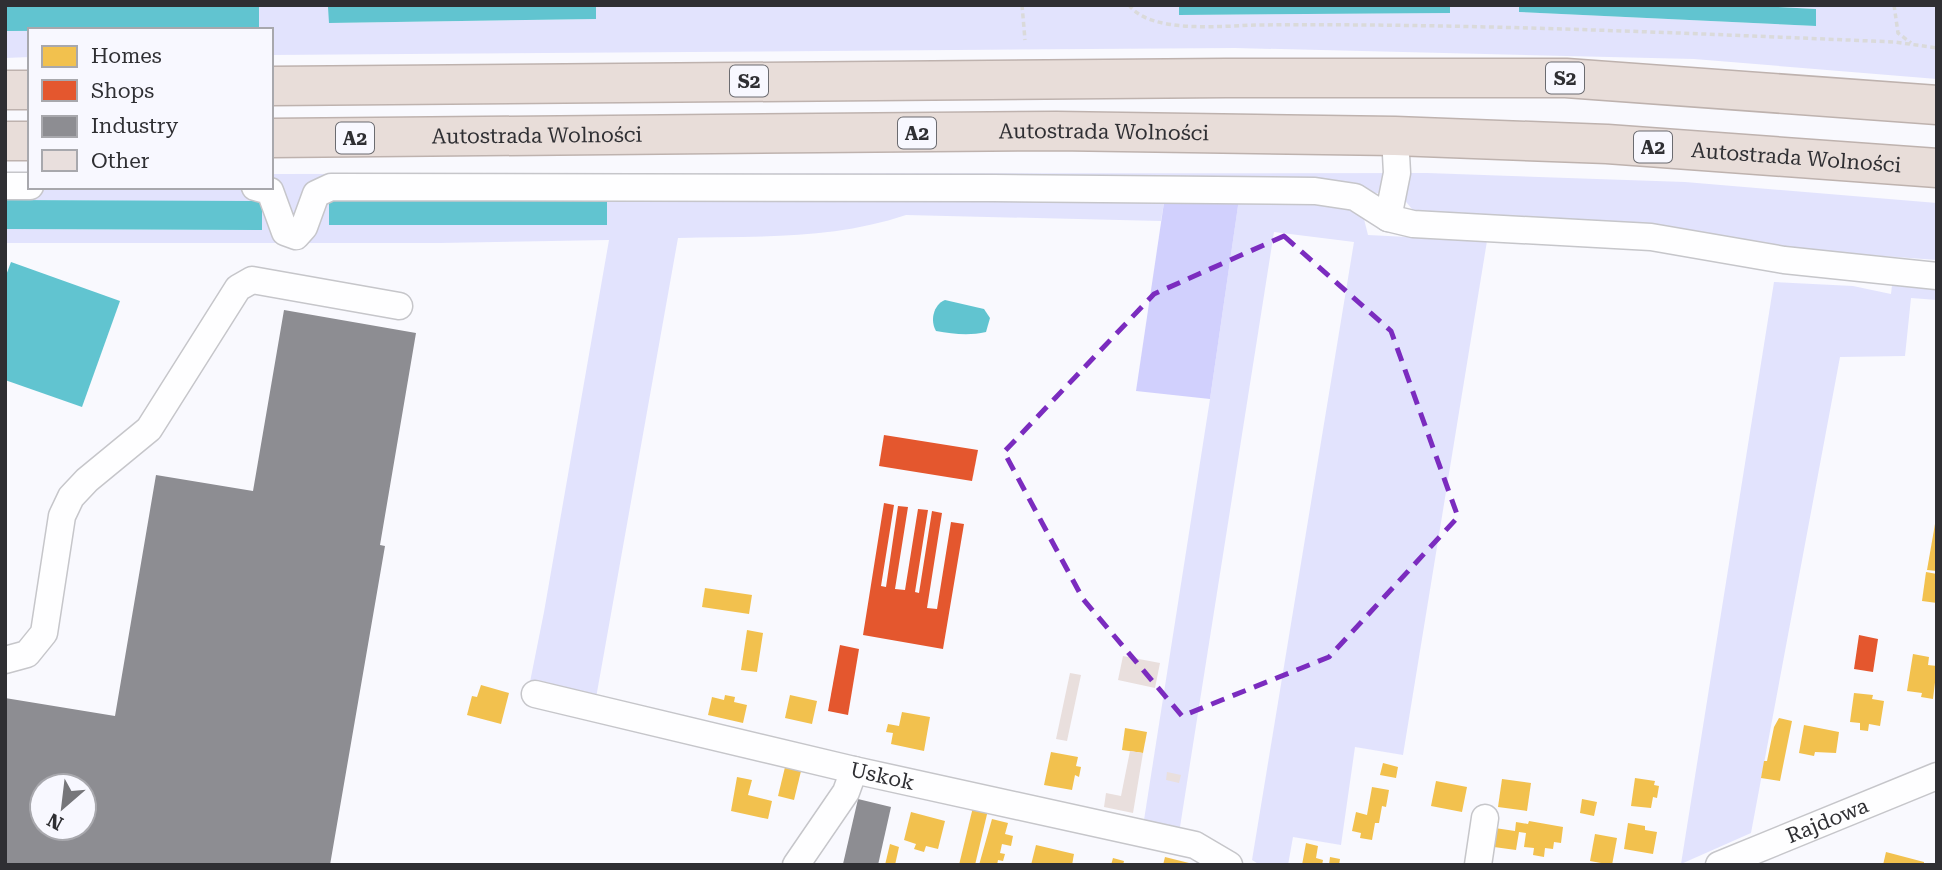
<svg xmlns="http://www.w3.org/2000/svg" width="1942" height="870" font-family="'Roboto Serif',serif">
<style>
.green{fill:#e2e3fd;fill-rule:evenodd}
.forest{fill:#d1d0fd}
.water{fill:#61c4d0}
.homes{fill:#f2c14e}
.shops{fill:#e4572e}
.industry{fill:#8d8d92;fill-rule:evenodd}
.building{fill:#e9dfdd}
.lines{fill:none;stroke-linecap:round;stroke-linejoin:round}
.minor-casing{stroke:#c6c6ca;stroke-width:29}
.highway-casing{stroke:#beb2ae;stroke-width:41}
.path{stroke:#dadada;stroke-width:3.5;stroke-dasharray:5 3.5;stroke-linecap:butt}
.minor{stroke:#fefeff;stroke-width:26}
.highway{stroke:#e8ddd9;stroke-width:38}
.marked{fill:none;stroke:#7b2cbf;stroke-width:5;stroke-dasharray:14 9;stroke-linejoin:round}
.labels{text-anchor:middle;stroke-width:7;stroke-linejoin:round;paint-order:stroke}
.shield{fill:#f8f8ff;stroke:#6b6b70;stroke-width:2}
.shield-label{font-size:19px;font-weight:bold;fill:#2f2f33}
.street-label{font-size:21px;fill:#2f2f33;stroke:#f8f8ff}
</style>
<rect width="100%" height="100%" fill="#f9f9fe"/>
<g class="green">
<path d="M259,5H451L329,7V23L595,19L596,5H1179L1180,15L1450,13V5H1519V12L1815,26L1816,9L1744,5H1937V79L1694,59L1235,48L271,55V30H227L259,29Z"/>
<path d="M5,31H30V57L5,58Z"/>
<path d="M1427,173L1685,182L1937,203V260L1773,248L1417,215L1402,197L1323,185L1165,196L1161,221L906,215C832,240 755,236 678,238L596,698L529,687L544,612L609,240L440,243H5V229L262,230V202L5,200V175L30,187H271V174ZM607,199L606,225H329Z"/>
<path d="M1239,199L1332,201L1362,211L1368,235L1487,241L1403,755L1355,747L1341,845L1293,837L1288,865H1260L1252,860L1354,242L1274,232L1180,827L1144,820L1210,399Z"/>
<path d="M1897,280L1937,284V300L1911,298L1905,356L1840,357L1751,833L1681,864L1774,282L1853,286L1891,294L1892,285Z"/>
</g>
<path class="forest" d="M1165,196L1239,199L1210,399L1136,391Z"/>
<g class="water">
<path d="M259,5V30L5,31V6Z"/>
<path d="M451,5H596V19L329,23L328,7Z"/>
<path d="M1179,5H1450V13L1179,15Z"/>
<path d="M1519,5H1744L1816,9V26L1519,12Z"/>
<path d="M607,198V225H329V199Z"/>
<path d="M5,200L262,201V230L5,229Z"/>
<path d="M11,262L120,301L82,407L5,380V278Z"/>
<path d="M945,300L984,309L990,318L986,332C969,336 953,334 936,331C930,321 933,305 945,300Z"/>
</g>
<g class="homes">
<path d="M1935,524H1937V571L1927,570Z"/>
<path d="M1926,572L1937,574V603L1922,601Z"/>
<path d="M705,588L752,595L749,614L702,607Z"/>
<path d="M747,630L763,633L757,672L741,670Z"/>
<path d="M1913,654L1929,657L1928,665L1937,666L1933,699L1921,697L1922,693L1907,691Z"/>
<path d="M481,685L509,693L501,724L467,715L472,696L477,697Z"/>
<path d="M1854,693L1873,695L1872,699L1884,701L1880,726L1869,724L1868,731L1860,730V723L1850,722Z"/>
<path d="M725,695L735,697L734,702L747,705L743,723L708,715L712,697L724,700Z"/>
<path d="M790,695L817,701L812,724L785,718Z"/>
<path d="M902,712L930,717L924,751L891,744L893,733L886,732L888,724L899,726Z"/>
<path d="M1779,718L1792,721L1780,781L1761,778L1764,761H1767L1774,727Z"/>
<path d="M1804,725L1839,732L1836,753L1815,752L1814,756L1799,753Z"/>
<path d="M1125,728L1147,732L1143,753L1122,750Z"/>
<path d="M1051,752L1078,757L1076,766L1081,767L1079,777L1075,775L1072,790L1044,785Z"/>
<path d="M786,763L802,767L794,800L778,796Z"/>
<path d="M1383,763L1398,767L1396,778L1380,775Z"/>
<path d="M737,777L752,780L748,795L772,801L768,819L731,811Z"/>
<path d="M1635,778L1655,781L1654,785L1659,786L1657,798L1653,797L1651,808L1631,806Z"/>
<path d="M1502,779L1531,783L1527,811L1498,807Z"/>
<path d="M1436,781L1467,787L1462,812L1431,806Z"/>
<path d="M1372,787L1389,790L1386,807L1382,806L1379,823H1375L1372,840L1360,838L1361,833L1352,831L1356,812L1367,815Z"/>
<path d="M1582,799L1597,802L1594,816L1580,813Z"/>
<path d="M973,807L988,810L975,865H959Z"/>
<path d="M911,812L945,821L938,849L926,846L924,852L914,849L916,844L904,840Z"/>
<path d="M992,819L1008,823L1005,834L1013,836L1011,846L1002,844L1000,853L1005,854L1003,861L998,860L997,865H979Z"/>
<path d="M1529,821L1563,827L1561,843L1554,842L1553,849L1545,848L1544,857L1533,855L1534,848L1524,847L1526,833L1519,832L1516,850L1494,847L1493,857L1484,856L1488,827L1515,831L1516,822L1528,824Z"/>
<path d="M1628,823L1645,826V830L1657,832L1653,854L1624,849Z"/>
<path d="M1595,834L1617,838L1612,865L1590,861Z"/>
<path d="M1306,843L1318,846L1316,858L1323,860L1322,865H1302Z"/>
<path d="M890,844L899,847L895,865H885Z"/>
<path d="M1036,845L1074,854L1072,865H1031Z"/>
<path d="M1886,852L1924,862V865H1883Z"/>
<path d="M1165,857L1193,864V865H1163Z"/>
<path d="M1330,857L1340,859L1339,865H1329Z"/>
<path d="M1113,858L1124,861L1123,865H1111Z"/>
</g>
<g class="shops">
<path d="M884,435L978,450L972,481L879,466Z"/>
<path d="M884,503L894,505L881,586L886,587L898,506L908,507L895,589L905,590L918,509L928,510L915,592L919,593L932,511L942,513L927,608L937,609L951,522L964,524L943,649L863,635Z"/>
<path d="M1859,635L1878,639L1873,672L1854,669Z"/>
<path d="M840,645L859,649L848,715L828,711Z"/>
</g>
<g class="industry">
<path d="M284,310L416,333L380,545L385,546L330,865H5V698L115,716L156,475L253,491ZM42,786H84V828H42Z"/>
<path d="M858,799L891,807L878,865L843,864Z"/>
</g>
<g class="building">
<path d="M1123,656L1160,663L1155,688L1118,680Z"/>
<path d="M1070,673L1081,675L1067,741L1056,739Z"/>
<path d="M1130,751L1143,753L1133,813L1104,807L1106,793L1121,796Z"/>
<path d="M1167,772L1181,775L1179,783L1166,780Z"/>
</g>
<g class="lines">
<defs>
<g id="minor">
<path d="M1395,136L1397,173L1388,218L1413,224L1651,237L1784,260L1937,276"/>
<path d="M5,186H30"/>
<path d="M255,187L270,191L285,232L296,236L304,227L316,194L331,187L993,188L1315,191L1355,197L1388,218"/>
<path d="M5,660L27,654L44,633L62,516L71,497L87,480L149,429L238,288L252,280L399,306"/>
<path id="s1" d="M535,694L854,770L1195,845L1229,865"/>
<path d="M796,865L846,792L854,770"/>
<path d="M1478,865L1485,818"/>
<path id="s2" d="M1719,865L1937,776"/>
</g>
<g id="highway">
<path d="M271,86L1226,78H1566L1937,105"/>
<path d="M5,90H30"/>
<path id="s3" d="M271,138L1056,131L1395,136L1607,144L1937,168"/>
<path d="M5,141H30"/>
</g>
</defs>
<use href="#minor" class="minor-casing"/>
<use href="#highway" class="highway-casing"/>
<g class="path">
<path d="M1022,5L1025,40"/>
<path d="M1129,5C1150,34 1223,26 1255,25C1469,23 1681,33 1895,42L1937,48"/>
<path d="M1894,5L1898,33L1911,43"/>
</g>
<use href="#minor" class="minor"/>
<use href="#highway" class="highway"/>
</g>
<path class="marked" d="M1284,236L1391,331L1458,517L1329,657L1182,716L1083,599L1004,452L1154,294Z"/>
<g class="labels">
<g class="shield">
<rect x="1546" y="62.5" width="38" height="31" rx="5"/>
<rect x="730" y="65.5" width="38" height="31" rx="5"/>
<rect x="898" y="117.5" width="38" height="31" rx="5"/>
<rect x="336" y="122.5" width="38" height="31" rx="5"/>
<rect x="1634" y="131.5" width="38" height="31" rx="5"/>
</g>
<g class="shield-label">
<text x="1565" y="85">S2</text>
<text x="749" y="88">S2</text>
<text x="917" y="140">A2</text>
<text x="355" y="145">A2</text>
<text x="1653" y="154">A2</text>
</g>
<g class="street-label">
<text dy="7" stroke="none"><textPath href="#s3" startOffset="833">Autostrada Wolności</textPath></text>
<text dy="7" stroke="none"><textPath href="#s3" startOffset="266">Autostrada Wolności</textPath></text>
<text dy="7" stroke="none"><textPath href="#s3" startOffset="1526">Autostrada Wolności</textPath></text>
<text dy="7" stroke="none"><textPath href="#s1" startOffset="357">Uskok</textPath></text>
<text dy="7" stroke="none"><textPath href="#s2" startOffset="117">Rajdowa</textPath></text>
</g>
</g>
<rect width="1942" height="870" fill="none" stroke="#2f2f33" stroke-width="14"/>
<rect x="28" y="28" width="245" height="161" fill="#f8f8ff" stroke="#a8a8ad" stroke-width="2"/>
<rect x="42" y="46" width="35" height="21" fill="#f2c14e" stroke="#a8a8ad" stroke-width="2"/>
<text x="91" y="63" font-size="21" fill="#2f2f33">Homes</text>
<rect x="42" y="80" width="35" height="21" fill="#e4572e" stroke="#a8a8ad" stroke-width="2"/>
<text x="91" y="98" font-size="21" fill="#2f2f33">Shops</text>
<rect x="42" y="116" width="35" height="21" fill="#8d8d92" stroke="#a8a8ad" stroke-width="2"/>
<text x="91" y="133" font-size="21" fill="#2f2f33">Industry</text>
<rect x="42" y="150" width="35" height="21" fill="#e9dfdd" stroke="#a8a8ad" stroke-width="2"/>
<text x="91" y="168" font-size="21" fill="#2f2f33">Other</text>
<g transform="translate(63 807) rotate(208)"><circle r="33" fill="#f8f8ff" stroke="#a8a8ad" stroke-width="2"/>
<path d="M0-5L12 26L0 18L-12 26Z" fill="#76767a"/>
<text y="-10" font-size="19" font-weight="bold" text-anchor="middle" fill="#2f2f33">N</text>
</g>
</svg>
